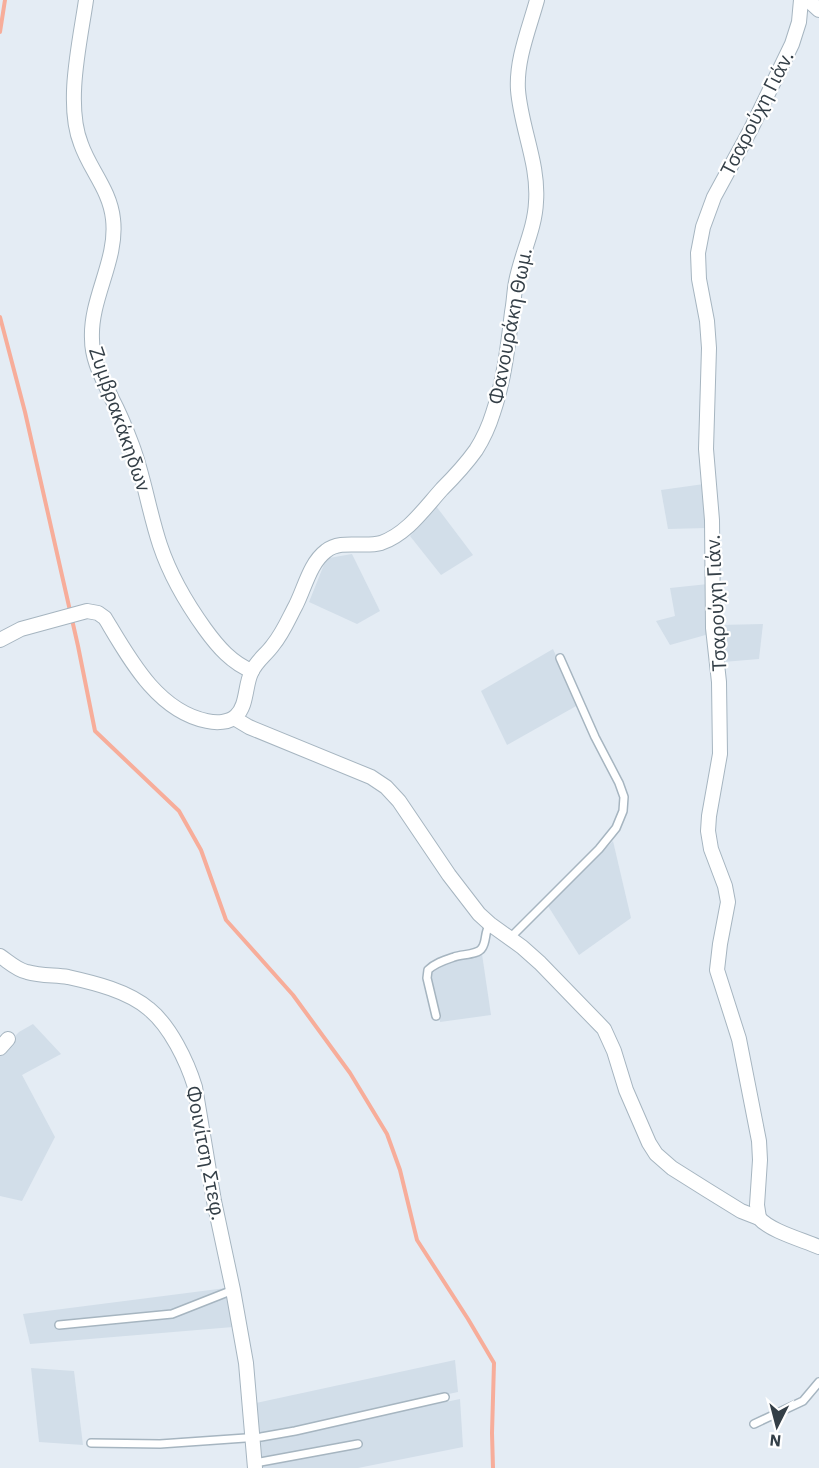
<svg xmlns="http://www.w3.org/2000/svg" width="819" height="1468" font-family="'IBM Plex Sans',sans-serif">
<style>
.residential{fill:#d2dee9}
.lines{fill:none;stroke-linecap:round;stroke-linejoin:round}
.stream{stroke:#f7ad9a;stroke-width:4}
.service-casing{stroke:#a6b5c0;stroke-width:10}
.minor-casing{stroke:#a6b5c0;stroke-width:16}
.service{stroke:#fff;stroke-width:7}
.minor{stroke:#fff;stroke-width:14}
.labels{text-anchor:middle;stroke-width:4.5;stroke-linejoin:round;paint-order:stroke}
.street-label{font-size:20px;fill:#343f47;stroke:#fff}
</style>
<rect width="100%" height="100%" fill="#e4ecf4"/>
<g class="residential">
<path d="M704,484L707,528L668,529L661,490Z"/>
<path d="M436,506L473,555L441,575L410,536Z"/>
<path d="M352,554L380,611L357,624L309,602L325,562L329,558Z"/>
<path d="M708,584L709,634L670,645L656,621L675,616L670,588Z"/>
<path d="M763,624L759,659L723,662L719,625Z"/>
<path d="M553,649L578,705L507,745L481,691Z"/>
<path d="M613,841L631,918L579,955L548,906Z"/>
<path d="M482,954L491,1015L440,1022L431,975L433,968L462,957Z"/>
<path d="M33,1024L61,1054L22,1075L55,1137L22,1201L0,1196V1052L19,1032Z"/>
<path d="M226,1288L233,1327L30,1344L23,1314Z"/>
<path d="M455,1360L458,1392L257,1435L256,1403Z"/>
<path d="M31,1368L74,1371L83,1445L39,1442Z"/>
<path d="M460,1399L463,1447L358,1468H262L259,1440Z"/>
</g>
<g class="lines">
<g class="stream">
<path d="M0,32L5,0"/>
<path d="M0,317L25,412L78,646L95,731L179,811L201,850L226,920L293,995L350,1073L387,1134L400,1170L417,1240L468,1319L494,1363L492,1433L493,1468"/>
</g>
<defs>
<g id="service">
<path d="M510,938L599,849L616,828L623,811L624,797L619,783L595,737L560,658"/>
<path d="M436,1016L427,978L428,970C435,963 445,960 454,957C462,954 478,955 482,948C487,941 484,932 490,924"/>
<path d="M59,1325L172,1314L233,1290"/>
<path d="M754,1424L803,1401L819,1382"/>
<path d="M91,1443L160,1444L261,1437L295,1431L445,1397"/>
<path d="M255,1463L358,1444"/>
</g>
<g id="minor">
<path d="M86,0C80,42 65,104 81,144C90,170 110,190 113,219C118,260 90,298 92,339C92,361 103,379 112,399C120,414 126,429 132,445C144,477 149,512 160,545C170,575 187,604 205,629C218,647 232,663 252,671"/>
<path d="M808,0L819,10"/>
<path d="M0,640L21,629L87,611L98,613L105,618C129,658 157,711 207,721C216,723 229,723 236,716C247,706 245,686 251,673C256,661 266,655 273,645C283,633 289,618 296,605C305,587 310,563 326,551C341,539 363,548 381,543C407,534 424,509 442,489C454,477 466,464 476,450C483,439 489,426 493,413C504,381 508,346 512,312C514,302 514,292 516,282C521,255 535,229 536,202C539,164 521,128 518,90C516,60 529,29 537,0"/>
<path d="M234,718L249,727L371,777L386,787L399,801L449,875L479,914L490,924L522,947L540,963L604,1029L614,1051L626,1090L649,1143L656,1154L672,1168L707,1190L741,1211L759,1218C770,1231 803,1240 819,1247"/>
<path d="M0,956C9,962 17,970 27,972C41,976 55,975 68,977C95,983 128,991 149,1009C170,1026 187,1061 195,1087L214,1201L233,1290L246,1363L255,1468"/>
<path d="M0,1048L8,1039"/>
<path d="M759,1218L757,1205L760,1160L759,1141L739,1039L717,970L720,944L728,902L725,886L711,849L708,831L709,816L720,754L719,682L713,628L712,520L706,449L709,348L707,321L699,279L698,253L703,227L714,197L751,129L792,44L799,22L801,0"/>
</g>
</defs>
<use href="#service" class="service-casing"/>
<use href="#minor" class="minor-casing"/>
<use href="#service" class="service"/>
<use href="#minor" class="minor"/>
</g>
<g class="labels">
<g class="street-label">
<text transform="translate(757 113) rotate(-63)" y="7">Τσαρούχη Γιάν.</text>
<text transform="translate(510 326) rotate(-79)" y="7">Φανουράκη Θωμ.</text>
<text transform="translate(120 419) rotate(71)" y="7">Ζυμβρακάκηδων</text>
<text transform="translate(716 603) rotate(-93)" y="7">Τσαρούχη Γιάν.</text>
<text transform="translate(206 1153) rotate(79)" y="7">Φοινίτση Στεφ.</text>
</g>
</g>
<g transform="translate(777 1426) rotate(186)" stroke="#ffffff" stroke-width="4.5" paint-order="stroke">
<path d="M0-4.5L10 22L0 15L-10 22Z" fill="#343f47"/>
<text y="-9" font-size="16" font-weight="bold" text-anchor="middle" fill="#343f47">N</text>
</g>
</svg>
